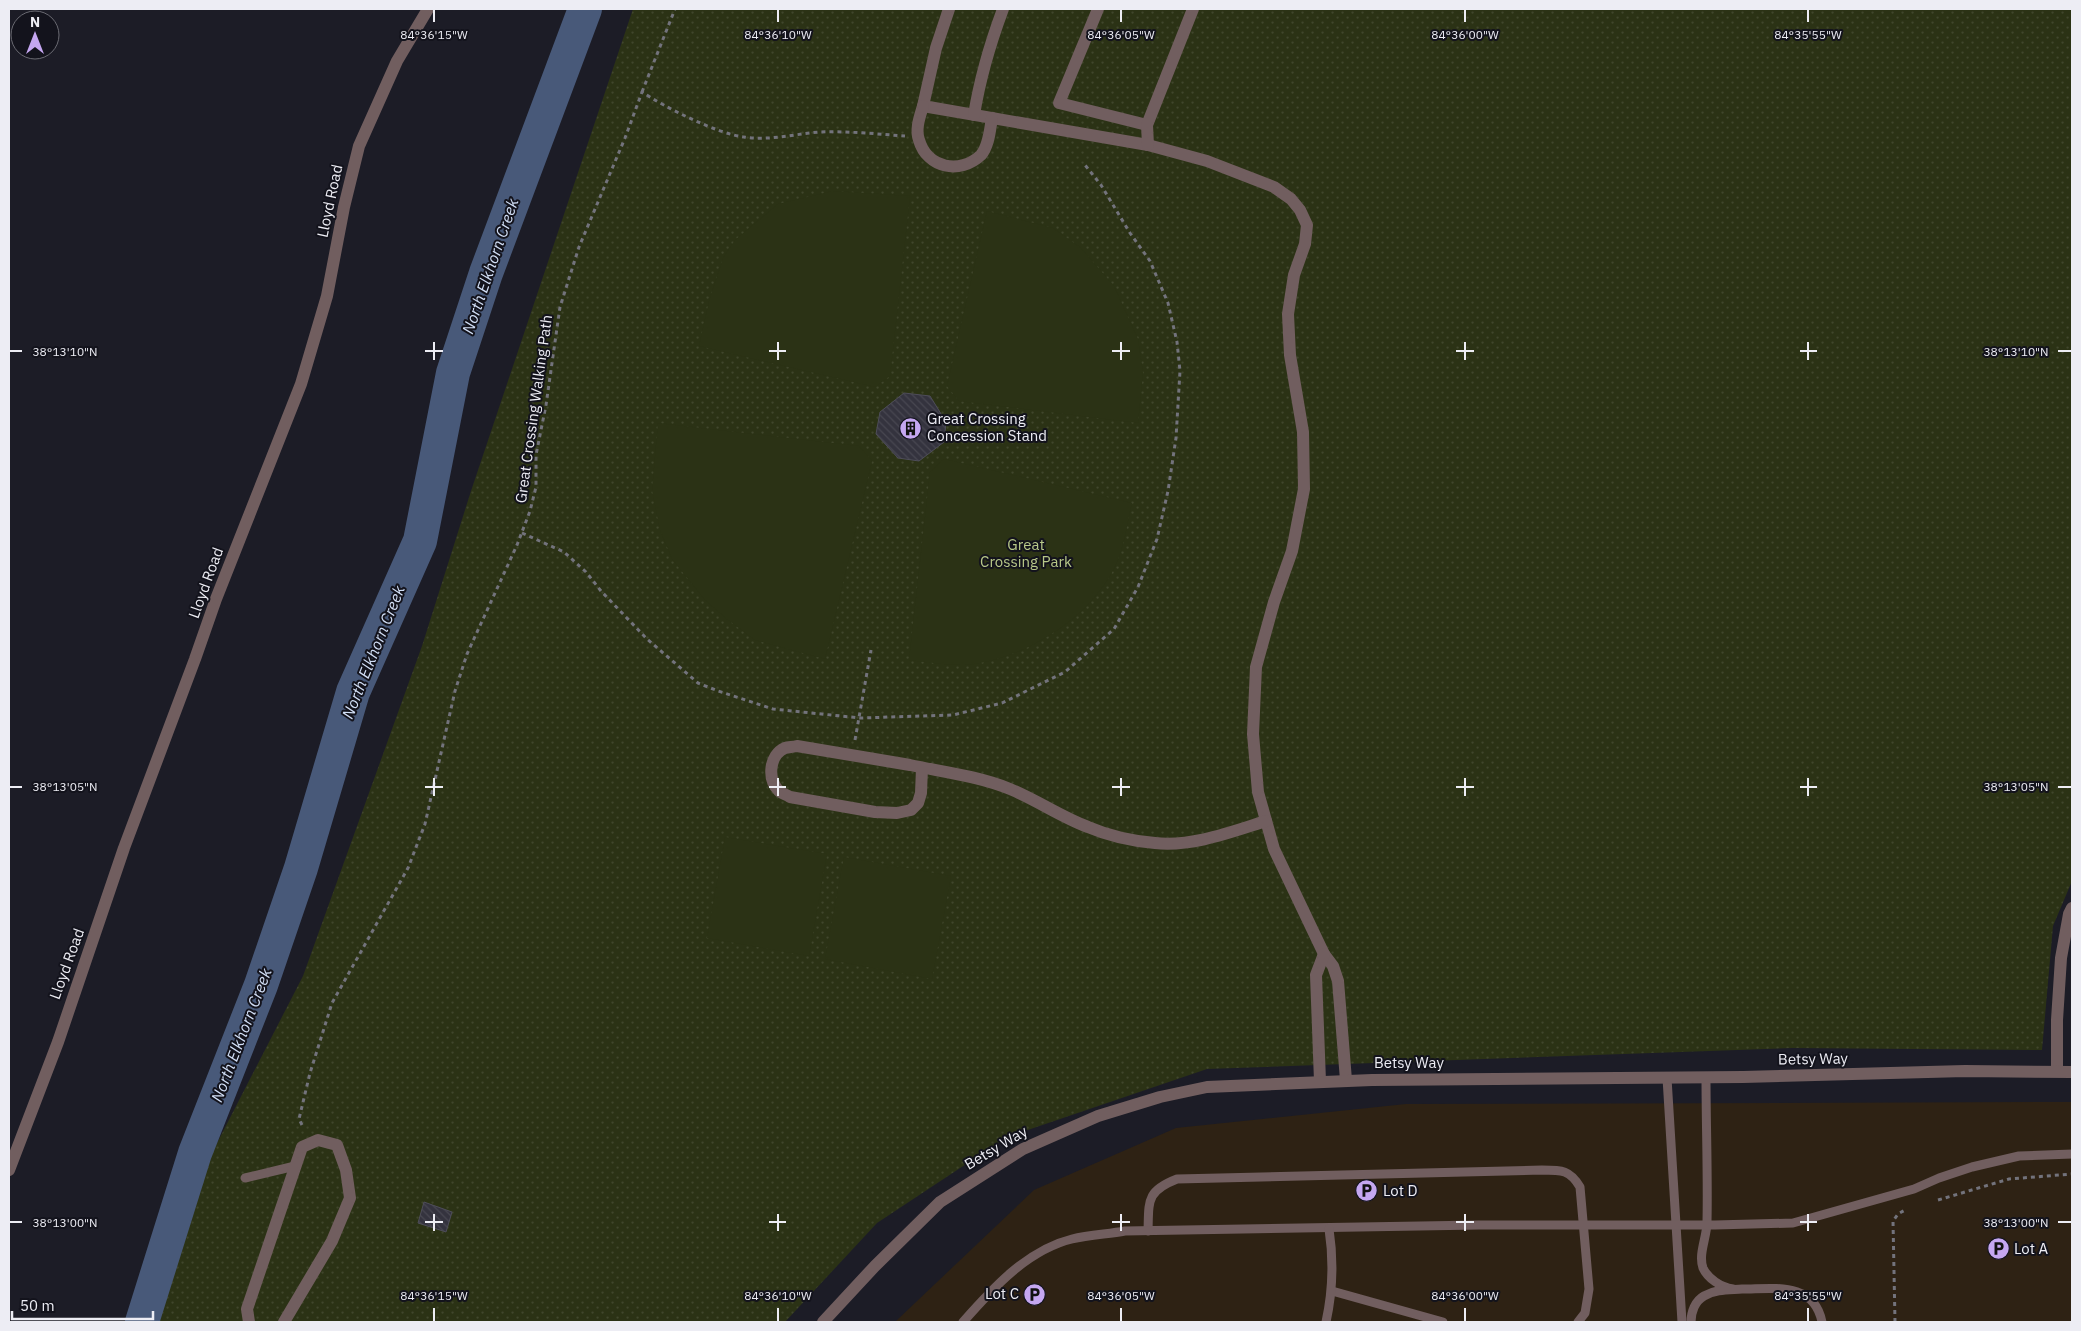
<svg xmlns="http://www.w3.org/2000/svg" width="2081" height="1331" font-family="'IBM Plex Sans',sans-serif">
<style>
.education{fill:#2e2214}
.park{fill:url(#park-dots)}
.pitch{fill:#2b3215}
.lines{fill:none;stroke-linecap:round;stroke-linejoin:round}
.river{stroke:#485979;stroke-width:34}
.building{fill:url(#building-back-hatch);stroke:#4e4d59}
.path{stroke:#73737c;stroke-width:3;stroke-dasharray:4 4;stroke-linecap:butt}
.service{stroke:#715e5f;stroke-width:9}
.minor{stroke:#715e5f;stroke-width:12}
.tertiary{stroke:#715e5f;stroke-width:12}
.ticks{fill:none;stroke:#ededf4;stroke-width:2}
.labels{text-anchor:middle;stroke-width:4;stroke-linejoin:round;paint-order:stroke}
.street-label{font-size:15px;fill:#ededf4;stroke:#13131c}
.poi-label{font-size:15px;fill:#ededf4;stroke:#13131c;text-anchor:start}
.park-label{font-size:15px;fill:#b8c889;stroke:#13131c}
.water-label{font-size:16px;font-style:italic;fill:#d2dff6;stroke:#13131c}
.ticks-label{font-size:12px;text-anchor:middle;fill:#ededf4;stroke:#13131c;stroke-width:4;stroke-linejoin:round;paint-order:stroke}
</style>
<defs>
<pattern id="park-dots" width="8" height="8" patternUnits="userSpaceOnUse" patternTransform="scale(1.25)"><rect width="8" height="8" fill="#2b3215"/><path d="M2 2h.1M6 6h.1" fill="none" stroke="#40462c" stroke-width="1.8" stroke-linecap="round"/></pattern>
<pattern id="building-back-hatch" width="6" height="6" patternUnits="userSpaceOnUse" patternTransform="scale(1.25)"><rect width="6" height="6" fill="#34333e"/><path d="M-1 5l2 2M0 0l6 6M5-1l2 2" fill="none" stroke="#484751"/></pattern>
</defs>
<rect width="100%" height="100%" fill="#1c1c26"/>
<path class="education" d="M2072,1102V1322H895L1034,1190L1176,1128L1406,1104Z"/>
<path class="park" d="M633,9H2072V881L2053,926L2042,1050L1792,1048L1207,1069L1007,1137L877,1223L785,1322H127L142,1289L303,976L422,646L471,491Z"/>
<g class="pitch">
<path d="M833,191L910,196L890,376L875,387L699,346L709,301L723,258L735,240L778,204Z"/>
<path d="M987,211L1053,228L1081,248L1114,286L1138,339L1143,373L1138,423L959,401L947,386Z"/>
<path d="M658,423L859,446L872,461L825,659L755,640L728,620L705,600L672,559L660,530L652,490Z"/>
<path d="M944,459L1132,503C1127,522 1125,544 1117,562C1094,615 1030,656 974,664C957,667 927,662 909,660L930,472Z"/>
<path d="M725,837L827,854L809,956L707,938Z"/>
<path d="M844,857L951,876L932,979L825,959Z"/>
</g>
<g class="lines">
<path class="river" d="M142,1322L195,1153L261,985L301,868L353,692L420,541L453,373L486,273L585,9"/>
</g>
<g class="building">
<path d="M904,393L930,396L946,422L944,442L919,461L898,458L876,434L880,412Z"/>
<path d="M424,1202L452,1212L446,1232L418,1223Z"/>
</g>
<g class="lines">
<g class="path">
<path d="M642,92L675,9"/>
<path d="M522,533L564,552L586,572L601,591L647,639L698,683L718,691L773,709L860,718L953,715L1002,703L1065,672L1114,629L1138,587L1157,539L1168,491L1176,438L1180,371L1177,342L1168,303L1150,261L1130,233L1101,185L1085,165"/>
<path d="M855,740L871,650"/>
<path d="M302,1125L299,1119L310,1073L332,1003L408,868L425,824L455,691L467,654L517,545L530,511L536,487V455L546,405L560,307L579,247L625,138L642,92C664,107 718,134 744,137C769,141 794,134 820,132C848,131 877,134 905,136"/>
<path d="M1938,1200L2009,1179L2072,1174"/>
<path d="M1895,1322L1893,1221L1898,1214L1905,1210"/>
</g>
<g class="service">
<path d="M1706,1077C1706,1126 1708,1174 1707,1222C1707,1237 1698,1254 1703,1268C1708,1279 1721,1287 1733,1289"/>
<path d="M1667,1078L1682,1322"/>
<path d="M245,1178L295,1166"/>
<path d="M1148,1231C1149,1201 1146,1191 1177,1179L1542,1170C1562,1170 1570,1170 1580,1187L1589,1289L1585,1313L1578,1322"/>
<path d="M1332,1291L1443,1322"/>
<path d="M963,1322C992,1289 1027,1250 1072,1239C1089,1235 1108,1234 1125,1231L1479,1225H1715L1793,1223L1914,1189L1939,1178L1972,1167L2019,1156L2072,1154"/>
<path d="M1326,1322C1333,1290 1334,1262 1329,1229"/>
<path d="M1691,1322C1691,1312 1695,1301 1704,1296C1716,1289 1729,1290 1742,1289C1773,1289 1814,1281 1822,1322"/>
</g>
<g class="minor">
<path d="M949,9L936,48L923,106L1148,145L1207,161L1274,187L1291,199L1300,210L1307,225L1305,244L1294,275L1288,314L1290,355L1303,432L1304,489L1292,551L1274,602L1256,667L1253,734L1258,792L1274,849L1324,954L1333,966L1338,981L1346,1080"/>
<path d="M1098,9L1059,103L1147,125"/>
<path d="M923,106C920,116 915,129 919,140C927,168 960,175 981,155C989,146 990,129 992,118"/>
<path d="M974,115C980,78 990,44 1003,9"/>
<path d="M1148,145L1147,125L1193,9"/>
<path d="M922,768L921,793L918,803L911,810L897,813L875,812L790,797C787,795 781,793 779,791C767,779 769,755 785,748C788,747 793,747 797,746L910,765C943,772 978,776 1010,789C1037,800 1061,817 1088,827C1109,836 1132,841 1155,843C1192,847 1231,832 1266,821"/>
<path d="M2057,1071V1020L2061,958L2069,914L2072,908"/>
<path d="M1320,1081L1316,975L1324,954"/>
<path d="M9,1170L58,1042L124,848L195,659L216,599L301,384L327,296L344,207L359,146L397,61L428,9"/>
<path d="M249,1322L247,1309L302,1147L318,1140L337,1145L346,1170L350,1198L332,1241L284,1322"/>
</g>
<path class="tertiary" d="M823,1322L875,1266L940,1202L1023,1149L1098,1116L1160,1097L1207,1087L1372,1080L1743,1077L1965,1071L2072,1072"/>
</g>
<path class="ticks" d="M434,10V22M778,10V22M1121,10V22M1465,10V22M1808,10V22M434,342V360M778,342V360M1121,342V360M1465,342V360M1808,342V360M10,351H22M425,351H443M769,351H786M1112,351H1130M1456,351H1474M1800,351H1817M2058,351H2071M434,778V796M778,778V796M1121,778V796M1465,778V796M1808,778V796M10,787H22M425,787H443M769,787H786M1112,787H1130M1456,787H1474M1800,787H1817M2058,787H2071M434,1214V1231M778,1214V1231M1121,1214V1231M1465,1214V1231M1808,1214V1231M10,1222H22M425,1222H443M769,1222H786M1112,1222H1130M1456,1222H1474M1800,1222H1817M2058,1222H2071M434,1308V1321M778,1308V1321M1121,1308V1321M1465,1308V1321M1808,1308V1321"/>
<defs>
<symbol id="building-disc" viewBox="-11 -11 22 22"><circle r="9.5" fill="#c5a7f1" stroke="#13131c"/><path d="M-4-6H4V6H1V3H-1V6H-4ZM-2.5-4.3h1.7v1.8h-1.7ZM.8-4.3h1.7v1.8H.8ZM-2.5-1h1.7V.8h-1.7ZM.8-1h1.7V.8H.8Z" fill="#111"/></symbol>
<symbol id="parking-disc" viewBox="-11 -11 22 22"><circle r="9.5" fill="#c5a7f1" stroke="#13131c"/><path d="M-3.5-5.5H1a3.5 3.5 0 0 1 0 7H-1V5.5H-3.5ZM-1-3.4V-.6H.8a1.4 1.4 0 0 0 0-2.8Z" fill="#111"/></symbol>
</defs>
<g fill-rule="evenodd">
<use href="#building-disc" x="898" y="416" width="25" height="25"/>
<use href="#parking-disc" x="1354" y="1178" width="25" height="25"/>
<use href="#parking-disc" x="1986" y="1236" width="25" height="25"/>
<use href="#parking-disc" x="1022" y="1282" width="25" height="25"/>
</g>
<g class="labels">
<g class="street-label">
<text transform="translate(330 201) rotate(-78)" y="5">Lloyd Road</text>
<text transform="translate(534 409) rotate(-82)" y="5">Great Crossing Walking Path</text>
<text transform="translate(206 583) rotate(-70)" y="5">Lloyd Road</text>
<text transform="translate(67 964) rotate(-70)" y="5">Lloyd Road</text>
<text transform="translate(1813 1059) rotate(-1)" y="5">Betsy Way</text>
<text x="1409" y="1068">Betsy Way</text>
<text transform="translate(996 1148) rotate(-31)" y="5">Betsy Way</text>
</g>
<g class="poi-label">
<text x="927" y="424">Great Crossing<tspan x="927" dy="17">Concession Stand</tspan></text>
<text x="1383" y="1196">Lot D</text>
<text x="2014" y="1254">Lot A</text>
<text x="1019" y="1299" text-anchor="end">Lot C</text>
</g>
<g class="park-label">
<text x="1026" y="550">Great<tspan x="1026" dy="17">Crossing Park</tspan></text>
</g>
<g class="water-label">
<text transform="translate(490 266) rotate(-71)" y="6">North Elkhorn Creek</text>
<text transform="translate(373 652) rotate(-68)" y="6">North Elkhorn Creek</text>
<text transform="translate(241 1035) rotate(-69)" y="6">North Elkhorn Creek</text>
</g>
</g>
<g class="ticks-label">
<text x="434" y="39">84°36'15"W</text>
<text x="778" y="39">84°36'10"W</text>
<text x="1121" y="39">84°36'05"W</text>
<text x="1465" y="39">84°36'00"W</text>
<text x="1808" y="39">84°35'55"W</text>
<text x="65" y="356">38°13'10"N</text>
<text x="2016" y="356">38°13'10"N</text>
<text x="65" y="791">38°13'05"N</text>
<text x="2016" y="791">38°13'05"N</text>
<text x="65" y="1227">38°13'00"N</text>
<text x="2016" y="1227">38°13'00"N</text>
<text x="434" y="1300">84°36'15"W</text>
<text x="778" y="1300">84°36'10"W</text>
<text x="1121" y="1300">84°36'05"W</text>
<text x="1465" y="1300">84°36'00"W</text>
<text x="1808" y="1300">84°35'55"W</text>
</g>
<rect width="2081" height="1331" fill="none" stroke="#ededf4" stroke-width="20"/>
<g transform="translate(35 35)"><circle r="24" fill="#13131c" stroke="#6a6a72"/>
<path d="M0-4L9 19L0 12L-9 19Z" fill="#c5a7f1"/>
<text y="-8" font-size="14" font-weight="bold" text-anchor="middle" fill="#ededf4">N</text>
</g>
<path d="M12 1311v8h141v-8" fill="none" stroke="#ededf4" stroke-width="2.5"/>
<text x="20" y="1311" font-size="15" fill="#ededf4" stroke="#13131c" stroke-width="4" paint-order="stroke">50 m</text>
</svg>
